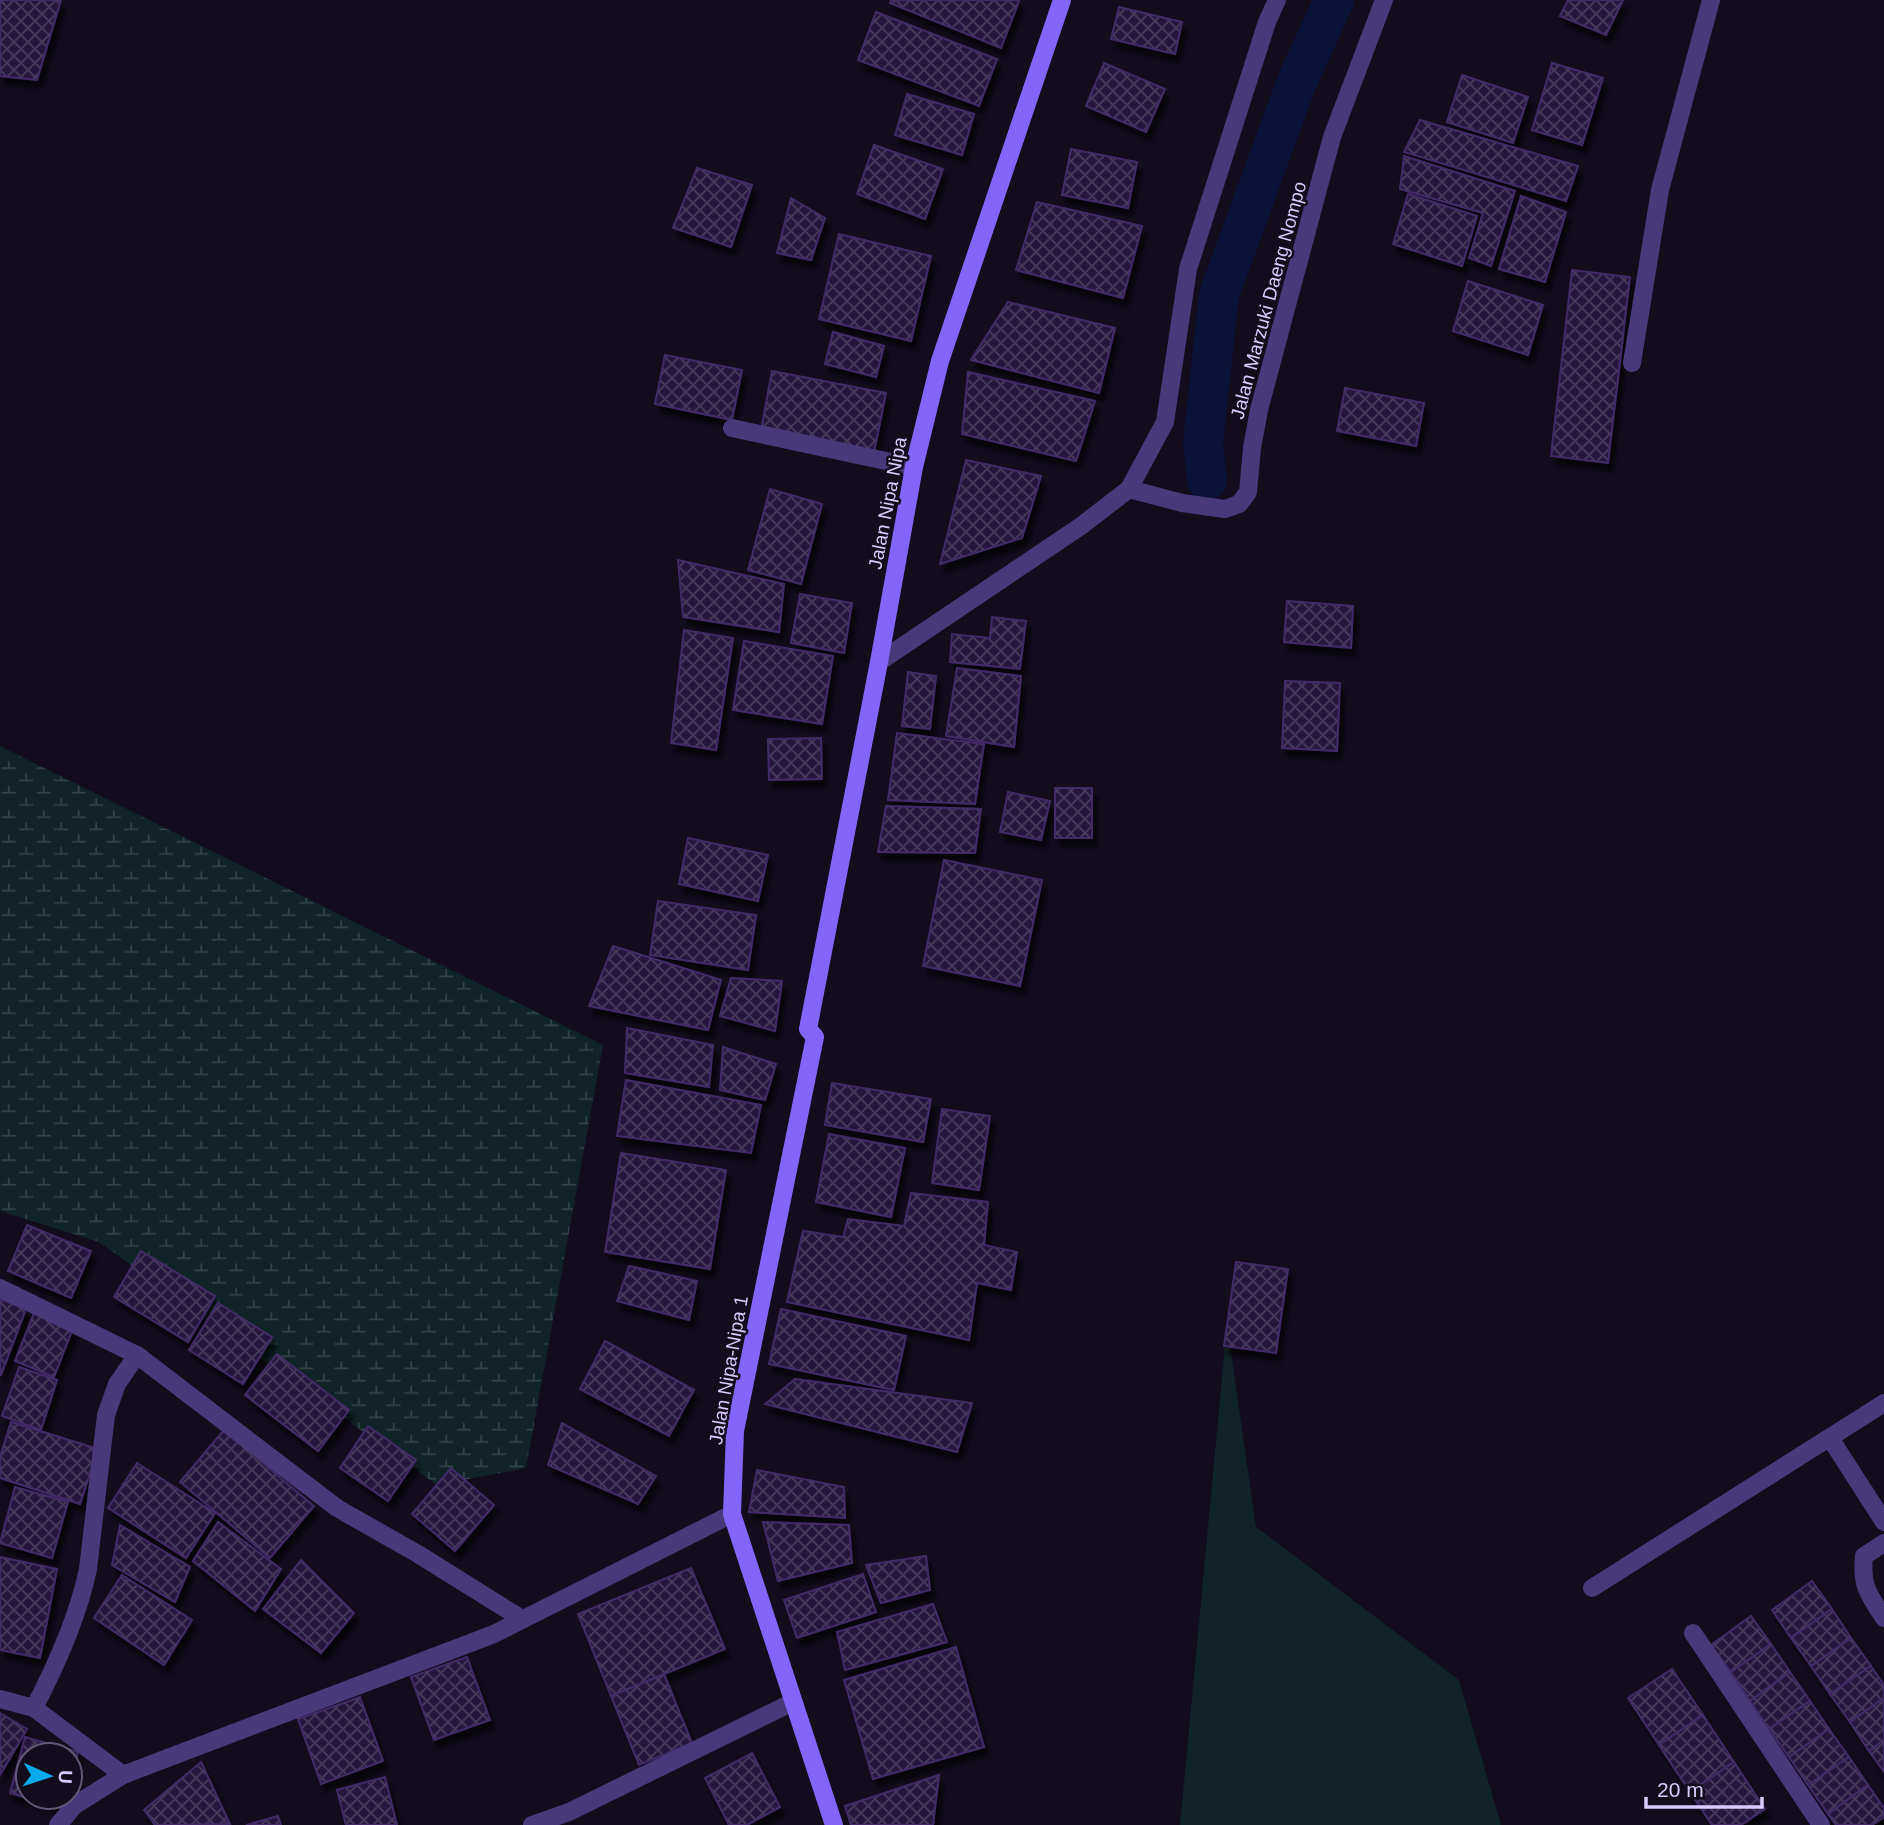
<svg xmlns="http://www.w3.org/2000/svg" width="1884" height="1825" font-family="Arial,sans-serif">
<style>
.green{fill:#102327}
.wetland{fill:url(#wetland-marsh)}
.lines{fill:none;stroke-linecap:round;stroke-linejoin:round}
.canal{stroke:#0a1238;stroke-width:40}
.building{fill:url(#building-cross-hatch);stroke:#432c69;stroke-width:2;filter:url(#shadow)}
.street{stroke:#48397b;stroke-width:18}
.secondary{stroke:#8465fa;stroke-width:18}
.labels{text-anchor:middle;stroke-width:5;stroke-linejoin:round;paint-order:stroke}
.street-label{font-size:19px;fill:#dacafd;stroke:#120c1d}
</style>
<defs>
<pattern id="wetland-marsh" width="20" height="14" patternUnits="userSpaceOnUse" patternTransform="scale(1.75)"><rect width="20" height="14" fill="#102327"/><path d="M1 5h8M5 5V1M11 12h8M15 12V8" fill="none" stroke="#324247"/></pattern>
<pattern id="building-cross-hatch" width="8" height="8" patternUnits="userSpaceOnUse" patternTransform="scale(1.75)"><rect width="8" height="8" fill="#27193e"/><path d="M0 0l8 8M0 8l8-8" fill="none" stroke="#46395b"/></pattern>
<filter id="shadow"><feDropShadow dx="4.5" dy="8" stdDeviation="2" flood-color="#0009"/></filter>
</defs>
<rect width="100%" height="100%" fill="#120c1d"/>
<path class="green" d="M1227,1324L1256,1527L1459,1680L1501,1825H1180Z"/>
<path class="wetland" d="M0,746L603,1045L526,1468L437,1485L99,1242L0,1211Z"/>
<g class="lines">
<path class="canal" d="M1207,480L1203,443L1219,295L1296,84L1334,0"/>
</g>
<g class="building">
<path d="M0,0H61L37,80L0,76Z"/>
<path d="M891,0H1018L1019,1L1001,48L890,3Z"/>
<path d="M1568,0H1623L1606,35L1560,16Z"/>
<path d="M1119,7L1182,22L1175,54L1111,39Z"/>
<path d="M876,12L997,59L979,106L858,60Z"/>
<path d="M1104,63L1165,89L1146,132L1086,106Z"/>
<path d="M1552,63L1603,78L1582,145L1532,130Z"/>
<path d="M1462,75L1528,97L1513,143L1447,122Z"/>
<path d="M907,94L974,114L962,155L895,135Z"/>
<path d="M1420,120L1578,166L1566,201L1404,152Z"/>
<path d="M874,145L943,169L925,219L857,194Z"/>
<path d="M1071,149L1137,162L1128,208L1062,195Z"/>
<path d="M1404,156L1515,191L1491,266L1469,258L1483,213L1400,189Z"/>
<path d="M697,168L752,185L731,247L673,228Z"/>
<path d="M1408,194L1477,216L1462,266L1393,244Z"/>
<path d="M1521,196L1566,212L1545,282L1499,269Z"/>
<path d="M791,198L825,218L811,260L777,253Z"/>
<path d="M1037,202L1142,226L1123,298L1016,270Z"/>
<path d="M839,234L931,256L911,341L819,319Z"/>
<path d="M1572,270L1630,277L1608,463L1551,456Z"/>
<path d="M1468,281L1543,305L1528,355L1453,331Z"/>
<path d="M1008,302L1115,328L1099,393L971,360Z"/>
<path d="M833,332L884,346L876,377L825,364Z"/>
<path d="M665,355L742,370L732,420L655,404Z"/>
<path d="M772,371L886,393L874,452L761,430Z"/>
<path d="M968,372L1095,401L1076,461L962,434Z"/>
<path d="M1345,388L1424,403L1416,446L1337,431Z"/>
<path d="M966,460L1041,476L1022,538L940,564Z"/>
<path d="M770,489L822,504L801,584L748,570Z"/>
<path d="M678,560L784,584L779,632L683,617Z"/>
<path d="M800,594L852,603L844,653L791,643Z"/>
<path d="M1287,601L1353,606L1351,648L1284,642Z"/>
<path d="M992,617L1026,621L1020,669L950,662L952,634L990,638Z"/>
<path d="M684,630L733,638L716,750L671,743Z"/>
<path d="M744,641L833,656L822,724L733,710Z"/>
<path d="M957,668L1021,676L1014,747L946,736Z"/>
<path d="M908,672L936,676L930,729L902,726Z"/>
<path d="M1285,681L1340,683L1337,751L1282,748Z"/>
<path d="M897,733L984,744L975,804L888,800Z"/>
<path d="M821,738L822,779L769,780L768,739Z"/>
<rect x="1055" y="788" width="37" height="50"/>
<path d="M1008,792L1050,801L1041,840L1000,832Z"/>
<path d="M886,806L981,809L975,853L878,852Z"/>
<path d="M688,838L768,855L758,901L679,884Z"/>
<path d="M944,860L1042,880L1020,986L923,966Z"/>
<path d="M658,901L756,915L748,970L650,955Z"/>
<path d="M613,946L721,980L708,1030L589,1006Z"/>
<path d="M731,978L782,981L775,1031L720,1016Z"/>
<path d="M627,1028L713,1045L709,1087L625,1073Z"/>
<path d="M723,1047L776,1064L765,1100L720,1090Z"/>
<path d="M626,1080L761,1105L751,1153L617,1136Z"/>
<path d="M832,1083L931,1099L923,1142L825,1125Z"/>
<path d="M942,1109L990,1116L979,1190L932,1183Z"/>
<path d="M829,1134L905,1148L891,1217L816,1202Z"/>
<path d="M621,1153L726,1170L710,1269L605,1252Z"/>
<path d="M911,1193L988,1202L984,1245L1017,1252L1011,1290L977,1283L969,1340L787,1302L803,1231L843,1237L848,1219L904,1226Z"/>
<path d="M27,1225L91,1251L71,1298L8,1271Z"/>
<path d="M141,1251L215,1296L188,1342L114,1297Z"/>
<path d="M1236,1262L1288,1269L1276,1353L1224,1346Z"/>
<path d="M629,1266L697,1281L689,1320L617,1301Z"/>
<path d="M0,1299L26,1309L1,1375H0Z"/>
<path d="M218,1303L272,1337L243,1384L189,1350Z"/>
<path d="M781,1309L906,1336L894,1390L769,1364Z"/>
<path d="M34,1313L73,1328L54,1377L15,1361Z"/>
<path d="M605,1341L694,1390L669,1436L580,1389Z"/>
<path d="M277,1354L349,1410L318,1451L245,1395Z"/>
<path d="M19,1367L57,1380L41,1430L2,1416Z"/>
<path d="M795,1379L972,1403L957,1452L765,1404Z"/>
<path d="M11,1422L98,1449L80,1504L0,1478V1457Z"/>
<path d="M562,1423L656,1476L638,1504L548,1465Z"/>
<path d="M368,1426L416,1460L388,1501L340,1468Z"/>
<path d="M224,1430L314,1506L270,1558L180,1482Z"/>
<path d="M137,1463L215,1513L186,1558L108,1508Z"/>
<path d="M451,1468L494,1505L455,1551L412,1514Z"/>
<path d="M757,1470L844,1487L845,1518L749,1512Z"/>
<path d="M15,1487L68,1502L52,1558L0,1543Z"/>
<path d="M218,1522L281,1569L255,1611L193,1561Z"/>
<path d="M763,1522L849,1525L852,1563L778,1581Z"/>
<path d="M120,1525L190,1567L175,1602L112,1565Z"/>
<path d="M926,1556L930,1590L881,1603L866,1565Z"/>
<path d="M0,1557L57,1569L40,1658L0,1650Z"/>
<path d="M301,1560L354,1613L321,1653L263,1609Z"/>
<path d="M691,1568L725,1649L611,1696L578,1614Z"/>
<path d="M863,1574L876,1612L797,1638L784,1600Z"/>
<path d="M122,1575L192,1620L164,1665L94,1618Z"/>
<path d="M1812,1581L1832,1609L1791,1638L1772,1610Z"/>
<path d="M933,1604L947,1642L845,1670L837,1632Z"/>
<path d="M1832,1609L1851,1638L1811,1666L1791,1638Z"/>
<path d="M1751,1616L1771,1644L1731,1672L1711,1645Z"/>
<path d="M1851,1638L1871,1666L1830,1694L1811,1666Z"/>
<path d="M1771,1644L1790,1672L1750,1701L1731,1672Z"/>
<path d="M956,1647L984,1747L873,1779L844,1680Z"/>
<path d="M467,1657L490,1720L434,1740L411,1677Z"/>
<path d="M1871,1666L1884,1685V1698L1850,1722L1830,1694Z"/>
<path d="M1672,1669L1703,1715L1659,1745L1628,1698Z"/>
<path d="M1790,1672L1810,1701L1769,1729L1750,1701Z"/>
<path d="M664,1674L692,1743L639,1765L611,1696Z"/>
<path d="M360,1697L383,1761L321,1784L298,1719Z"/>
<path d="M1884,1698V1740L1869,1751L1850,1722Z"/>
<path d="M1810,1701L1829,1729L1789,1757L1769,1729Z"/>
<path d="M0,1713L27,1729L0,1775Z"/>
<path d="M1703,1715L1734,1762L1690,1792L1659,1745Z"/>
<path d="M1829,1729L1849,1757L1808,1785L1789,1757Z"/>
<path d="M25,1737L78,1752L70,1780V1755H28V1797H65L62,1808L10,1793Z"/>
<path d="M1884,1740V1772L1869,1751Z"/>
<path d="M752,1753L780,1807L747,1825H729L705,1778Z"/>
<path d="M1849,1757L1868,1785L1828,1814L1808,1785Z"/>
<path d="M201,1762L230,1824L155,1825L144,1810Z"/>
<path d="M1734,1762L1765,1809L1741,1825H1712L1690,1792Z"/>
<path d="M939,1775L933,1825H851L845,1806Z"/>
<path d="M385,1777L397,1825H346L337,1790Z"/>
<path d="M1868,1785L1884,1808V1817L1872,1825H1836L1828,1814Z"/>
<path d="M278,1816L281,1825H246Z"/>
</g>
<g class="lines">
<g class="street">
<path d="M1632,363L1660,190L1711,0"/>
<path d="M732,428L914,467"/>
<path d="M1129,489L1182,503L1225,509L1239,504L1248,492L1252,448L1259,410L1332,137L1384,0"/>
<path d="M879,662L1081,526L1129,489L1165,422L1188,269L1267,22L1277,0"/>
<path d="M0,1288L137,1355L337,1508L418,1554L522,1619"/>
<path d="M1830,1438L1884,1522"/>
<path d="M1884,1543L1864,1556C1861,1585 1868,1594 1884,1618"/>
<path d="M1592,1588L1884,1403"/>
<path d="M1693,1633L1821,1825"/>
<path d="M0,1699L34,1708C57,1664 78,1617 88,1569L106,1415L117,1384L137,1355"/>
<path d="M34,1708L123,1775"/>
<path d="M58,1825L75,1805L123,1775L494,1634L732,1514"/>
<path d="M532,1825L569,1812L793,1702"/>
</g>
<path class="secondary" d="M834,1825L732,1514L735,1431L815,1037L808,1029L879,662L914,467L940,361L1062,0"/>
</g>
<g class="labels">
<g class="street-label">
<text transform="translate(1268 300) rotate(-75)" y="7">Jalan Marzuki Daeng Nompo</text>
<text transform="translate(887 503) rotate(-79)" y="7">Jalan Nipa Nipa</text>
<text transform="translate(728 1370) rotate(-80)" y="7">Jalan Nipa-Nipa 1</text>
</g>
</g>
<g transform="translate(49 1776) rotate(93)"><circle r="33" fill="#120c1d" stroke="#625877" stroke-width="2"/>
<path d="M0-5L12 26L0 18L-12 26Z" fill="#08aaec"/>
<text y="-10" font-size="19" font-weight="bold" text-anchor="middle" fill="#dacafd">U</text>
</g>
<path d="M1646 1797v10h116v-10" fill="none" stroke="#dacafd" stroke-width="3.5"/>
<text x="1657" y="1797" font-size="21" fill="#dacafd" stroke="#120c1d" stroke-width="5" paint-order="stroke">20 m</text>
</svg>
